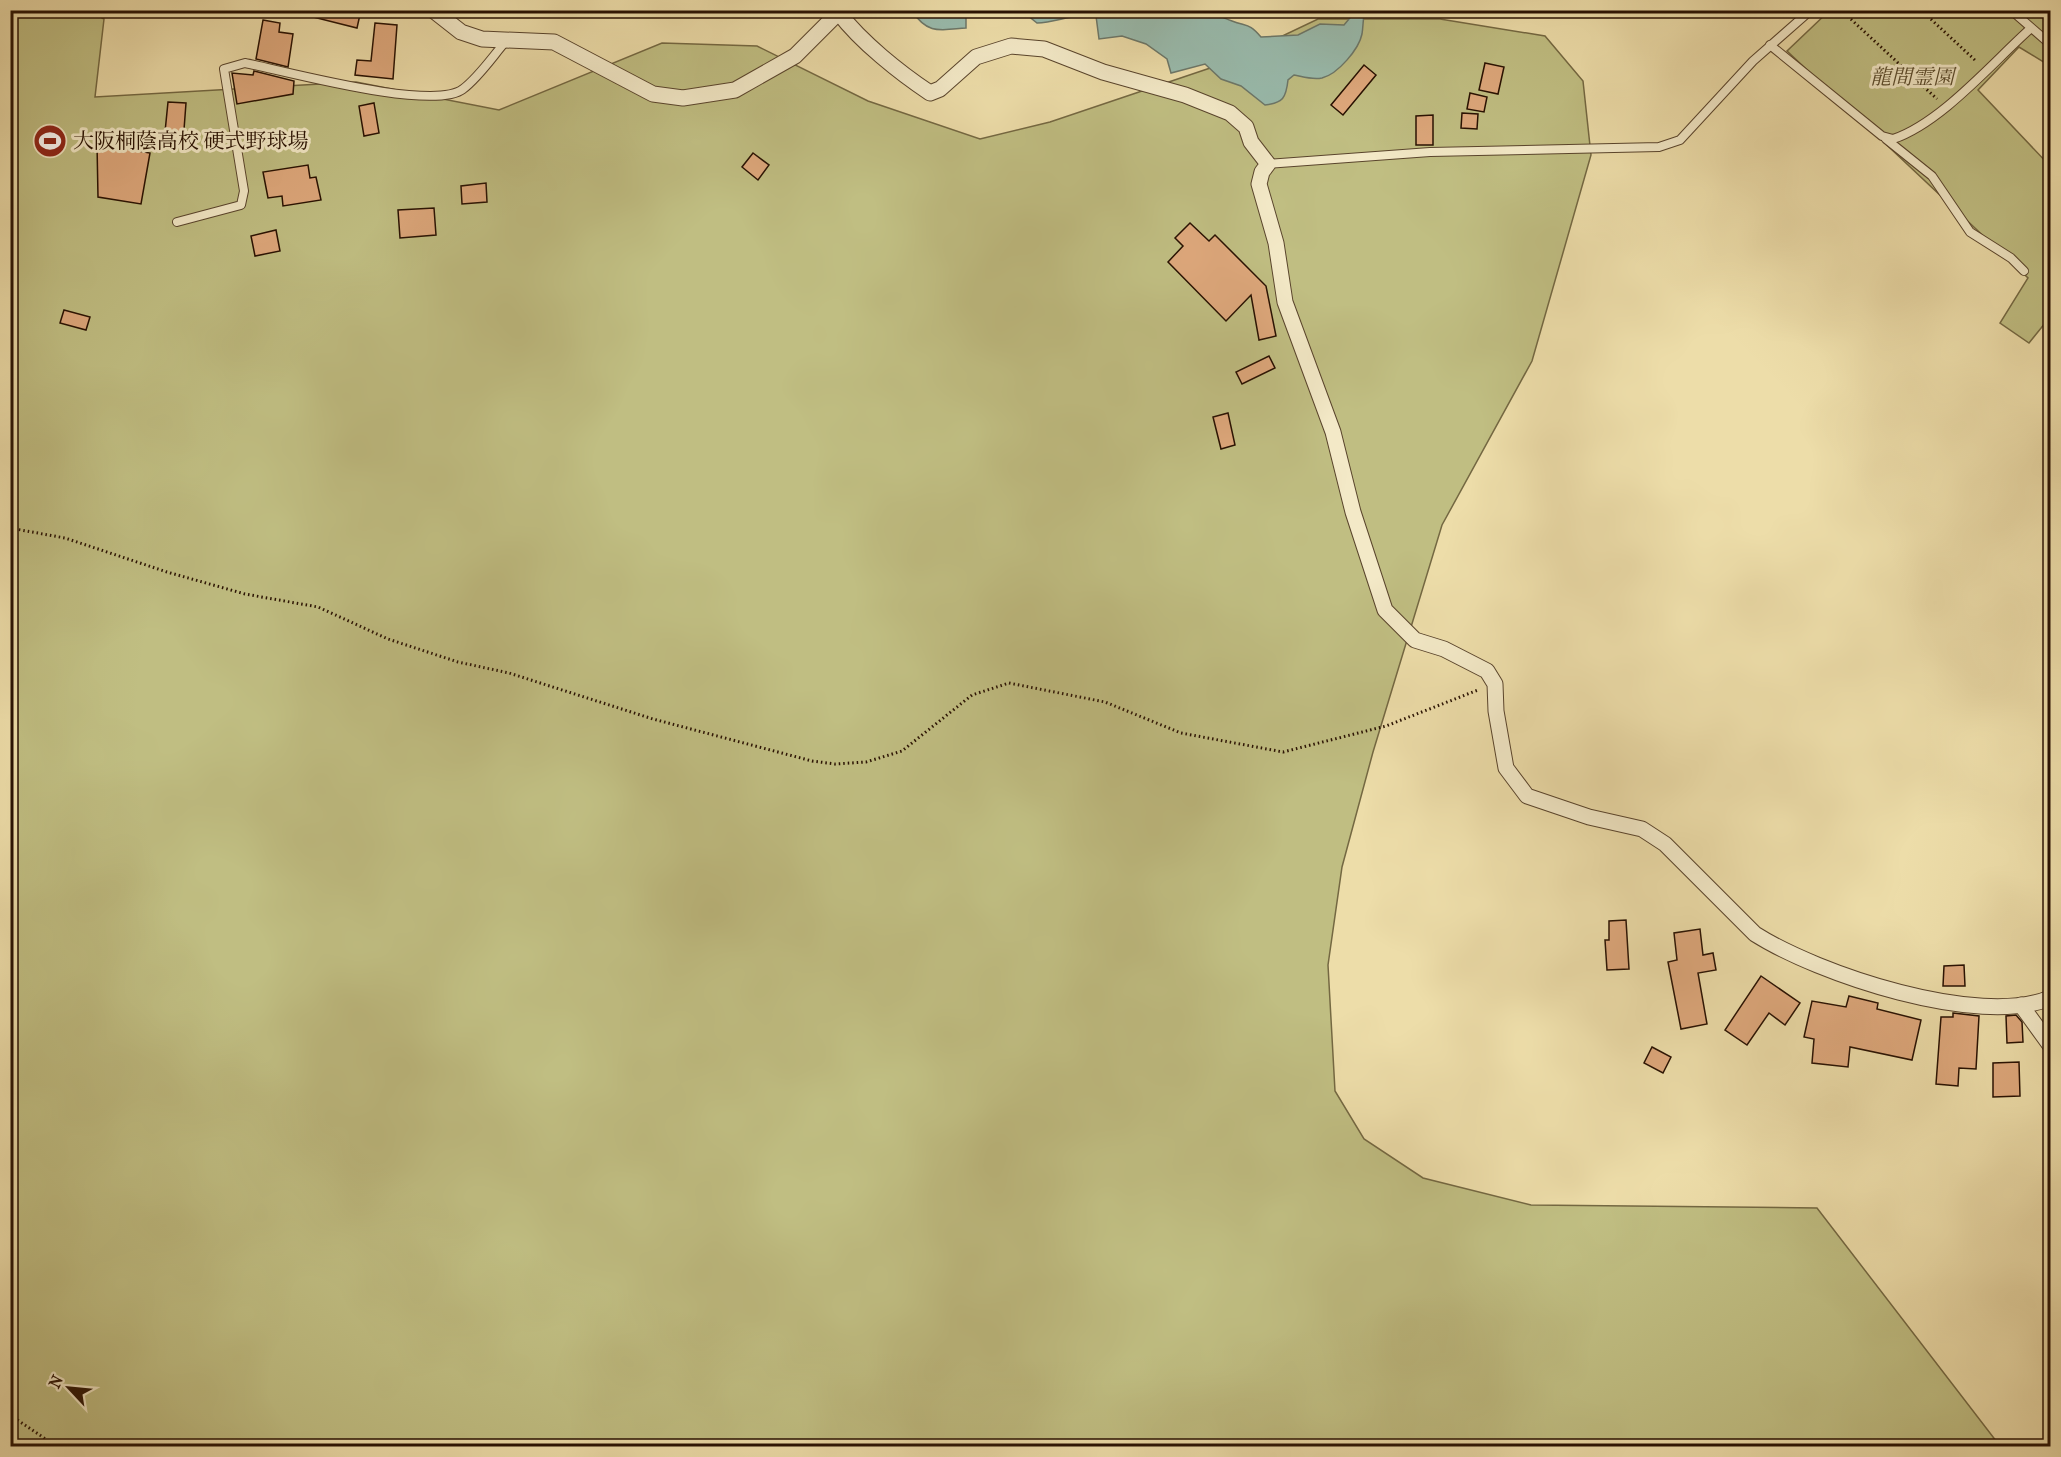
<svg xmlns="http://www.w3.org/2000/svg" width="2061" height="1457" font-family="'IM FELL French Canon','Noto Serif JP',serif">
<style>
.green{fill:#c0be82;stroke:#746842;stroke-width:1.5}
.water{fill:#99bbad;stroke:#6c7769;stroke-width:1.5}
.building{fill:#dea87c;stroke:#281102;stroke-width:1.5}
.lines{fill:none;stroke-linecap:round;stroke-linejoin:round}
.service-casing{stroke:#59442c;stroke-width:10}
.minor-casing{stroke:#59442c;stroke-width:17}
.path{stroke:#281102;stroke-width:3;stroke-dasharray:1.5 3;stroke-linecap:butt}
.service{stroke:#f3e9c7;stroke-width:8}
.minor{stroke:#f3e9c7;stroke-width:15}
.labels{text-anchor:middle;stroke-width:6;stroke-linejoin:round;paint-order:stroke}
.park-label{font-size:21px;font-style:italic;fill:#5d4e2f;stroke:#f3e9c7}
.poi-label{font-size:21px;fill:#281102;stroke:#f3e9c7;text-anchor:start}
</style>
<rect width="100%" height="100%" fill="#eddda9"/>
<filter id="stains"><feTurbulence type="fractalNoise" baseFrequency=".00333" numOctaves="4"/><feColorMatrix values="0 0 0 0 .2 0 0 0 0 .09 0 0 0 0 .02 0 0 0 .5 -.17"/></filter>
<radialGradient id="worn" r=".72"><stop offset=".6" stop-color="#630" stop-opacity="0"/><stop offset="1" stop-color="#630" stop-opacity=".3"/></radialGradient>
<g class="green">
<path d="M10,11H90L104,19L95,97L356,82L499,110L662,43L757,46L868,101L980,139L1050,122L1228,62L1318,19H1440L1545,36L1583,81L1591,155L1532,361L1442,525L1373,752L1342,867L1328,965L1335,1091L1364,1139L1423,1178L1531,1205L1817,1208L2000,1446H11Z"/>
<path d="M1829,11H2050V66L2019,47L1978,90L2050,166V317L2029,343L2000,323L2028,278L1787,51Z"/>
</g>
<g class="water">
<path d="M1179,10L1181,16C1202,6 1213,14 1232,21C1248,27 1249,23 1261,37L1298,35L1320,24L1344,25L1354,13L1364,15C1363,21 1363,28 1362,34C1359,49 1338,74 1322,78C1312,80 1304,77 1294,75L1288,80C1286,98 1283,103 1265,105L1241,86L1221,79L1205,64L1171,73L1167,59L1146,44L1122,36L1099,39L1096,16C1074,13 1058,22 1037,23L1022,11L1009,13L1007,11Z"/>
<path d="M912,11H966V28C940,30 928,35 912,11Z"/>
</g>
<g class="building">
<path d="M310,10H361L357,28L309,16Z"/>
<path d="M263,20L280,23L279,32L293,34L288,67L256,59Z"/>
<path d="M375,23L397,25L393,79L355,75L357,60L371,61Z"/>
<path d="M1485,63L1504,67L1498,94L1479,90Z"/>
<path d="M1364,65L1376,75L1343,115L1331,105Z"/>
<path d="M254,71L294,81L293,94L237,104L232,73L253,75Z"/>
<path d="M1470,93L1487,97L1484,112L1467,109Z"/>
<path d="M168,102L186,103L183,143L164,142Z"/>
<path d="M374,103L379,133L364,136L359,106Z"/>
<path d="M1462,113L1478,114L1477,129L1461,128Z"/>
<path d="M1433,115V145H1416V116Z"/>
<path d="M97,144L150,153L141,204L98,197Z"/>
<path d="M753,153L769,165L758,180L742,167Z"/>
<path d="M308,165L310,178L316,177L321,200L283,206L282,196L268,198L263,172Z"/>
<path d="M486,183L487,202L462,204L461,186Z"/>
<path d="M434,208L436,235L400,238L398,210Z"/>
<path d="M1190,223L1209,241L1215,235L1266,286L1276,336L1259,340L1251,295L1226,321L1168,262L1183,246L1175,238Z"/>
<path d="M276,230L280,251L255,256L251,236Z"/>
<path d="M64,310L90,317L86,330L60,323Z"/>
<path d="M1269,356L1275,368L1242,384L1236,372Z"/>
<path d="M1228,413L1235,445L1221,449L1213,417Z"/>
<path d="M1626,920L1629,969L1607,970L1605,940H1609V921Z"/>
<path d="M1700,929L1703,955L1713,953L1716,970L1698,973L1707,1024L1681,1029L1668,962L1677,960L1674,933Z"/>
<path d="M1964,965L1965,986H1943L1944,966Z"/>
<path d="M1761,976L1800,1003L1785,1025L1769,1013L1747,1045L1725,1030Z"/>
<path d="M1849,996L1878,1003L1877,1009L1921,1020L1912,1060L1850,1047L1848,1067L1812,1063L1814,1039L1804,1037L1812,1001L1846,1007Z"/>
<path d="M1953,1013L1979,1016L1976,1069L1959,1068L1958,1086L1936,1084L1941,1017H1953Z"/>
<path d="M2016,1015L2022,1022L2023,1042L2007,1043L2006,1016Z"/>
<path d="M1652,1047L1671,1057L1663,1073L1644,1063Z"/>
<path d="M2019,1062L2020,1096L1993,1097V1063Z"/>
</g>
<g class="lines">
<defs>
<g id="service">
<path d="M2011,10L2050,44"/>
<path d="M1770,45L1882,136L1893,139C1941,123 1992,63 2030,29"/>
<path d="M1886,139L1932,176L1970,232L2011,258L2024,271"/>
<path d="M1268,164L1430,152L1659,147L1680,140L1753,61L1811,10"/>
<path d="M177,222L241,205L244,191L224,69L245,63C285,71 434,112 463,89C479,77 493,56 506,41"/>
<path d="M2048,1446H2050"/>
</g>
<g id="minor">
<path d="M433,10L461,32L482,39L554,42L653,94L683,98L735,90L795,56L841,10"/>
<path d="M839,13C861,42 900,73 930,93L940,89L976,57L1011,46L1044,49L1103,72L1185,95L1230,113L1246,127L1251,142L1268,164L1262,172L1259,184L1276,243L1285,302L1333,432L1353,512L1385,610L1415,640L1444,649L1487,671L1495,684L1496,711L1506,768L1527,796L1589,817L1642,829L1665,844L1755,934C1818,974 1979,1028 2050,998"/>
<path d="M2021,1005L2050,1045"/>
</g>
</defs>
<use href="#service" class="service-casing"/>
<use href="#minor" class="minor-casing"/>
<g class="path">
<path d="M1841,10L1937,99"/>
<path d="M1921,10L1977,62"/>
<path d="M10,528L65,538L167,572L245,594L318,607L388,639L458,662L509,673L653,719L812,761L835,764L866,762L902,751L972,695L1009,683L1105,702L1181,733L1283,752L1386,726L1478,690"/>
<path d="M10,1415L56,1446"/>
</g>
<use href="#service" class="service"/>
<use href="#minor" class="minor"/>
</g>
<defs>
<symbol id="stadium-disc" viewBox="-11 -11 22 22"><circle r="9.5" fill="#8f2418" stroke="#f3e9c7"/><path d="M0-5a6.5 5 0 1 0 0 10a6.5 5 0 1 0 0-10ZM-3.5-1.8h7v3.6h-7Z" fill="#fff"/></symbol>
</defs>
<g fill-rule="evenodd">
<use href="#stadium-disc" x="31" y="122" width="38" height="38"/>
</g>
<g class="labels">
<g class="park-label">
<text x="1912" y="84">龍間霊園</text>
</g>
<g class="poi-label">
<text x="73" y="148">大阪桐蔭高校 硬式野球場</text>
</g>
</g>
<rect width="2061" height="1457" fill="none" stroke="#eddda9" stroke-width="36"/>
<rect x="12" y="12" width="2037" height="1433" fill="none" stroke="#281102" stroke-width="3"/>
<rect x="18" y="18" width="2025" height="1421" fill="none" stroke="#281102" stroke-width="1.5"/>
<g transform="translate(69 1388) rotate(296)" stroke="#f3e9c7" stroke-width="4.5" paint-order="stroke">
<path d="M0-4.5L10 22L0 15L-10 22Z" fill="#281102"/>
<text y="-9" font-size="16" font-weight="bold" text-anchor="middle" fill="#281102">N</text>
</g>
<rect width="100%" height="100%" filter="url(#stains)"/>
<rect width="100%" height="100%" fill="url(#worn)"/>
</svg>
